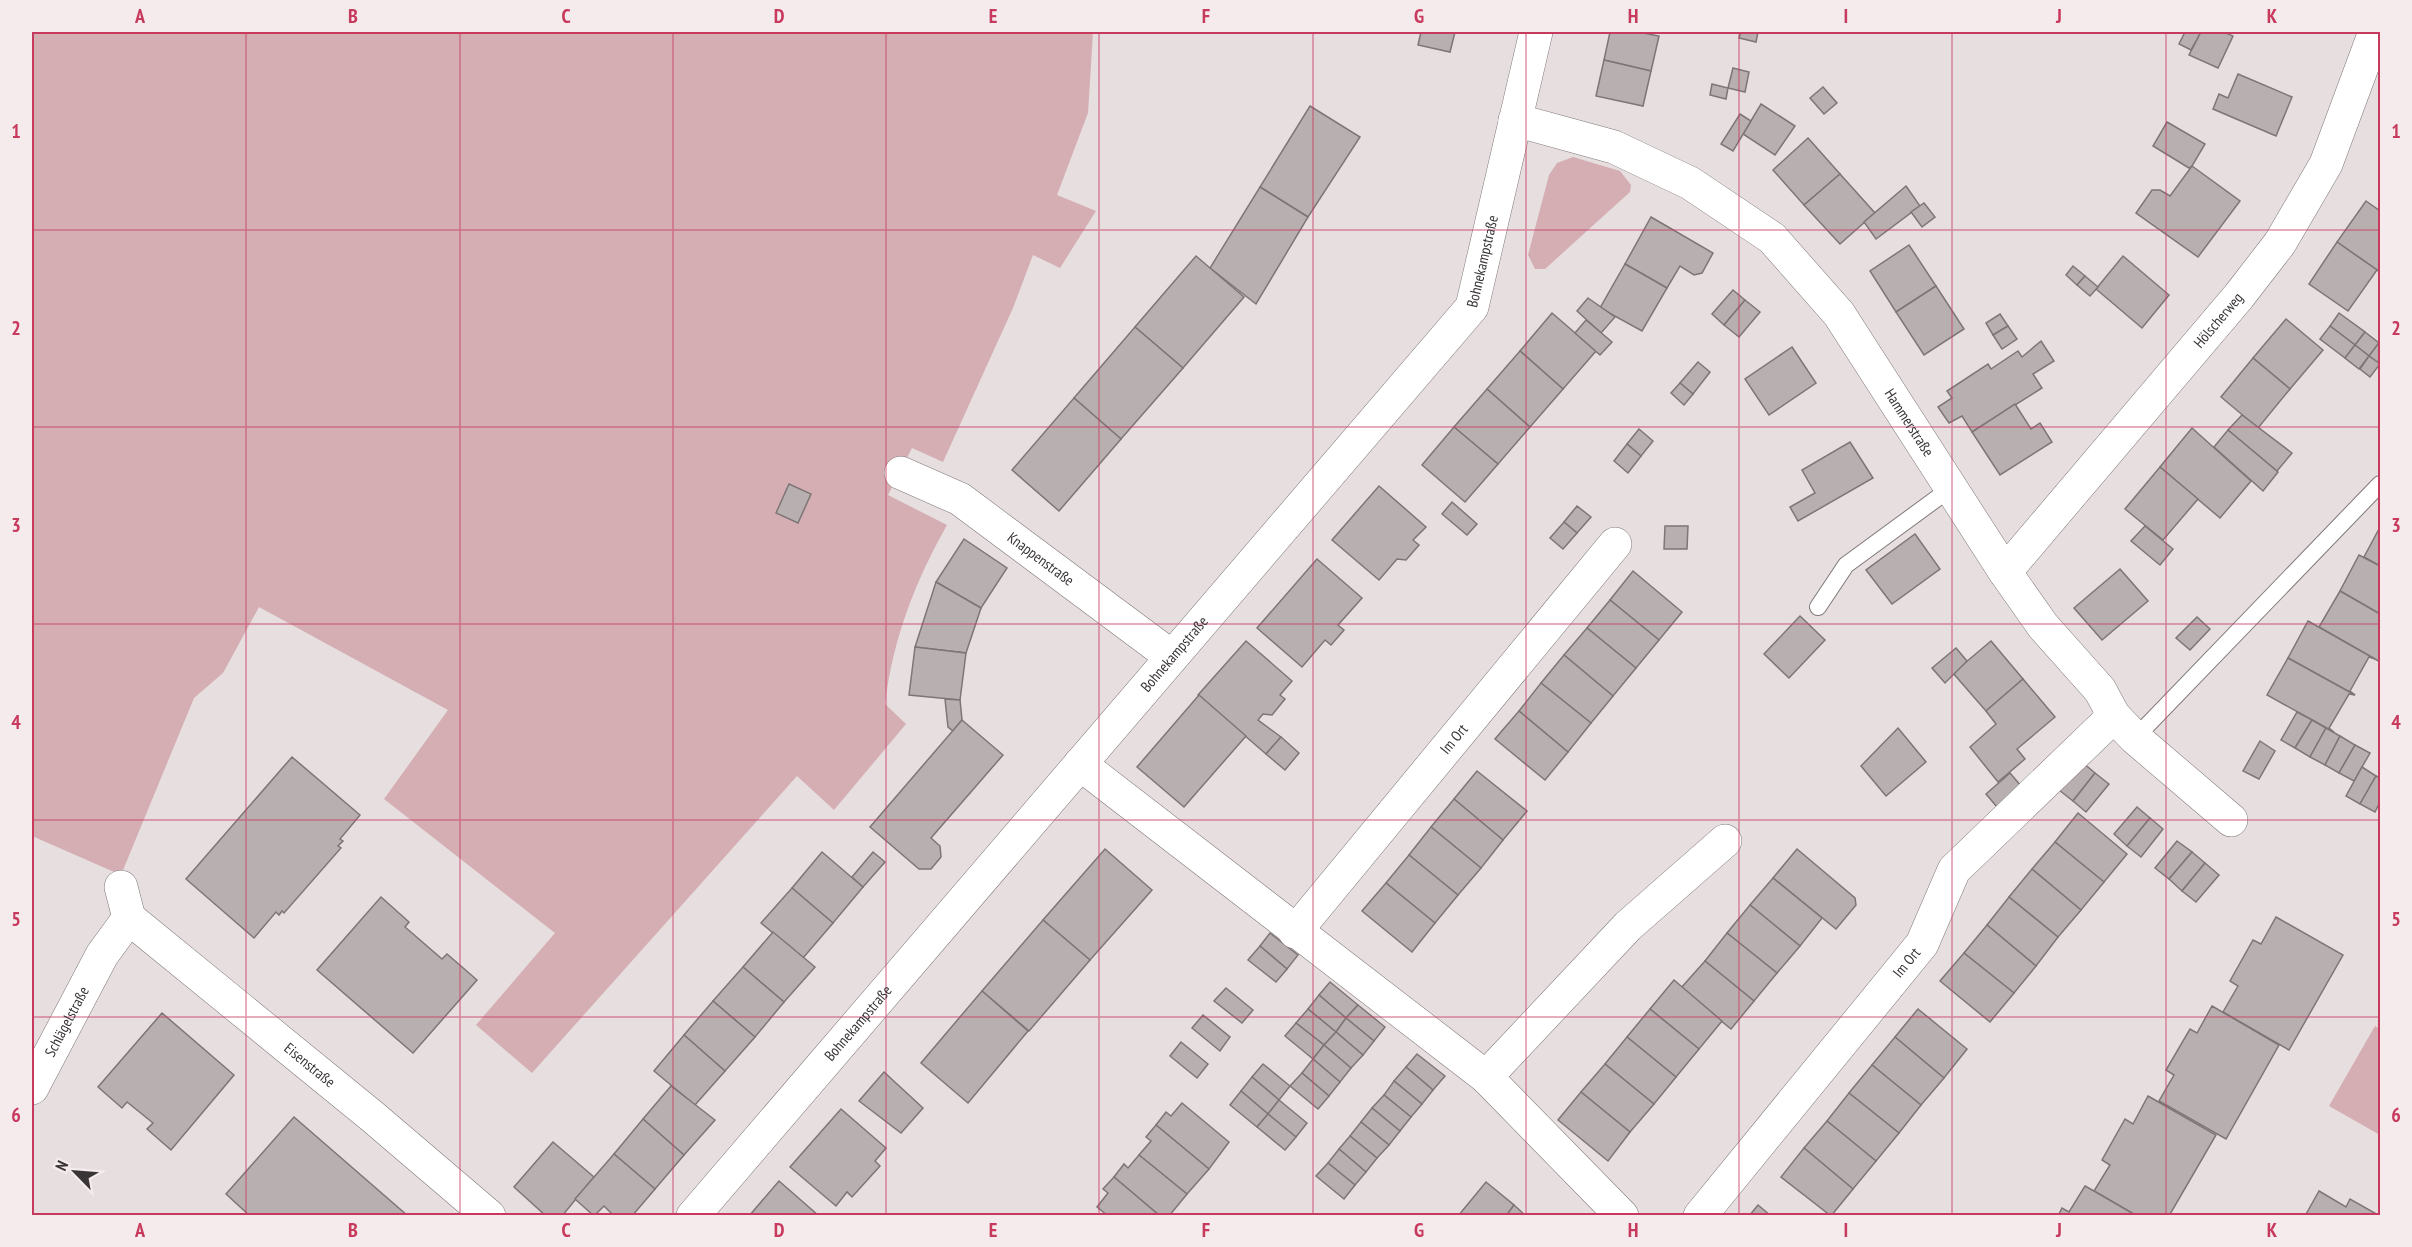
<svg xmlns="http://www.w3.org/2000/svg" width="2412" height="1247" font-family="'PT Sans Narrow',sans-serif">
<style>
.green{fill:#d4aeb3}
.building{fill:#b8afb0;stroke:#7e7676;stroke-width:1.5}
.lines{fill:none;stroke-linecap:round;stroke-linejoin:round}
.service-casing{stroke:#807879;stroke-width:18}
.minor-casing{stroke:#807879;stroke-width:34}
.service{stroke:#fff;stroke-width:16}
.minor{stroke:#fff;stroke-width:33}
.grid{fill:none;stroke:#c8395e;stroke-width:1.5;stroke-opacity:0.55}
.labels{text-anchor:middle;stroke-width:5;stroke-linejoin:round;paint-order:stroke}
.street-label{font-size:15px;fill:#393536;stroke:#f5ebec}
.neatline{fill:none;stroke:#c8395e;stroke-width:2}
.grid-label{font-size:20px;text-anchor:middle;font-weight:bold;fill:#c8395e}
</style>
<rect width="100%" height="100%" fill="#e7dedf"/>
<g class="green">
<path d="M32,32H1093L1088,113L1057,195L1096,211L1060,268L1033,255L1013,308L943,462L912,448L888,495L947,525C915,582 893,638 885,704L906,724L834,810L797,776L532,1073L476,1025L555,933L384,799L448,710L259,607L223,673L194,698L121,875L32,836Z"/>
<path d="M1573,157L1620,171L1631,185L1630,192L1545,269H1535L1528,255L1549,175L1557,163Z"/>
<path d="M2375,1026L2380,1029V1135L2329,1106Z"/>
</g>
<g class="building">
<path d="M1421,32H1455L1450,52L1418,45Z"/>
<path d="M1610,32H1638L1659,36L1651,71L1604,60Z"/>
<path d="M1741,32H1758L1756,42L1739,38Z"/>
<path d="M2185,32H2201L2191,50L2179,44Z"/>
<path d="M2201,32H2224L2233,36L2218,68L2189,55Z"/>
<path d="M1604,60L1651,71L1643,106L1596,96Z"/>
<path d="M1733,68L1749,72L1745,92L1728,88Z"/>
<path d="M2238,74L2292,97L2276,136L2213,109L2219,94L2228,98Z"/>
<path d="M1712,84L1728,88L1726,99L1710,95Z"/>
<path d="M1823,87L1837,103L1824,114L1810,98Z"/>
<path d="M1761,104L1795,126L1775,155L1743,134Z"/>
<path d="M1310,106L1360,137L1308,217L1260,187Z"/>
<path d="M1740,114L1751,121L1733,151L1721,144Z"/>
<path d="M2167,122L2205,144L2192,166L2189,168L2153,146Z"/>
<path d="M1808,138L1840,174L1804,205L1773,170Z"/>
<path d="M2192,166L2240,201L2198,257L2136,213L2152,190H2160L2170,196Z"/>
<path d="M1840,174L1875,213L1840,244L1804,205Z"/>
<path d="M1906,186L1920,206L1876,239L1864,222Z"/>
<path d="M1260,187L1308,217L1256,304L1210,268Z"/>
<path d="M2366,201L2380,211V272L2337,242Z"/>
<path d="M1924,203L1935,217L1922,227L1911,212Z"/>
<path d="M1651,217L1713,253L1702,273L1694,275L1680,266L1667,288L1625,264Z"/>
<path d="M2337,242L2377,270L2348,311L2309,284Z"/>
<path d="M1909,245L1936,286L1896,312L1870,271Z"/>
<path d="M1196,256L1244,297L1183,368L1135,327Z"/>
<path d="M2123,256L2169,295L2142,328L2096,289Z"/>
<path d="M1625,264L1667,288L1642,331L1600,308Z"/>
<path d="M2073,266L2085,276L2077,285L2066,275Z"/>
<path d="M2085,276L2098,287L2090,296L2077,285Z"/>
<path d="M1936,286L1964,329L1924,355L1896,312Z"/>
<path d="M1733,290L1745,300L1724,325L1712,314Z"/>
<path d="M1588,298L1615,317L1601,333L1577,311Z"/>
<path d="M1745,300L1760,312L1739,337L1724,325Z"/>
<path d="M1552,313L1596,351L1563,389L1520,351Z"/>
<path d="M2339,313L2365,332L2355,345L2330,326Z"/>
<path d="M2000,314L2008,326L1993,335L1986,323Z"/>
<path d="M2286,319L2323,350L2290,389L2253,358Z"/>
<path d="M1586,320L1612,342L1600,355L1575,333Z"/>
<path d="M2008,326L2017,339L2002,349L1993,335Z"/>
<path d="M2330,326L2355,345L2345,358L2320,339Z"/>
<path d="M1135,327L1183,368L1121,439L1074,398Z"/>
<path d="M2365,332L2379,343L2369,356L2355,345Z"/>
<path d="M2041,341L2054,361L2033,374L2042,388L1972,432L1962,416L1949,423L1938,407L1952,398L1947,391L1988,364L1991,369L2018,351L2022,357Z"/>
<path d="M2378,344L2380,345V364L2369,356Z"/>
<path d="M2355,345L2369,356L2359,369L2345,358Z"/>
<path d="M1792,347L1816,383L1769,415L1745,379Z"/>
<path d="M1520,351L1563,389L1530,427L1487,389Z"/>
<path d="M2369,356L2380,364L2370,377L2360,369Z"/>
<path d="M2253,358L2290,389L2258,428L2221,397Z"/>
<path d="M1698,362L1710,372L1693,394L1680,383Z"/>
<path d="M1680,383L1693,394L1684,405L1671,393Z"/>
<path d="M1487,389L1530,427L1498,464L1454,427Z"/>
<path d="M1074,398L1121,439L1059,511L1012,470Z"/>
<path d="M2015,404L2031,429L2040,423L2052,442L2000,475L1972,432Z"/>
<path d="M2242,415L2292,453L2277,471L2228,430Z"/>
<path d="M1454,427L1498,464L1465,502L1422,465Z"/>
<path d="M2192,428L2251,481L2220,518L2160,467Z"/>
<path d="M1639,429L1653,441L1641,456L1627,444Z"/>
<path d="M2228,430L2278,472L2263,491L2214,447Z"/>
<path d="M1850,442L1873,478L1798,521L1790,507L1815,493L1802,470Z"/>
<path d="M1627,444L1641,456L1628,473L1614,461Z"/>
<path d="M2160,467L2198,499L2163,540L2125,509Z"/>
<path d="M789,484L811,494L798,523L776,513Z"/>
<path d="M1379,486L1426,527L1413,540L1419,545L1406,560L1397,559L1379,580L1332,540Z"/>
<path d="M1452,502L1477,524L1467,535L1442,514Z"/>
<path d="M1577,506L1591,517L1577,533L1564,522Z"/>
<path d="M1564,522L1577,533L1563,549L1550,538Z"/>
<path d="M1665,526H1688L1687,549H1664Z"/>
<path d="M2145,526L2173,549L2160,565L2131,541Z"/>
<path d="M2380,527V566L2364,557Z"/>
<path d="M1915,534L1940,569L1892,604L1866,570Z"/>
<path d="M964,539L1007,568L981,608L936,582Z"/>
<path d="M2359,555L2380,566V614L2340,591Z"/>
<path d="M1317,559L1362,598L1338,625L1344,630L1331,645L1325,640L1302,667L1257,628Z"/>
<path d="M2120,569L2148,601L2102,640L2074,608Z"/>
<path d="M1633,571L1682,612L1659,640L1610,600Z"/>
<path d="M936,582L981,608L966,653L915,647Z"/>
<path d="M2340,591L2380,614V662L2319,627Z"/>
<path d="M1610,600L1659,640L1636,668L1587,628Z"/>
<path d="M1800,616L1825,640L1789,678L1764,654Z"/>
<path d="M2197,617L2210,629L2190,650L2176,638Z"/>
<path d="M2308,621L2375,659L2369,657L2350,691L2355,695L2288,658Z"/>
<path d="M1587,628L1636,668L1613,696L1564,655Z"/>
<path d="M1246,641L1292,681L1280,695L1285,699L1272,715L1263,714L1258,720L1281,737L1266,754L1198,695Z"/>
<path d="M1991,641L2023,679L1986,711L1953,673Z"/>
<path d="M915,647L966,653L960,700L909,695Z"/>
<path d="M1956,648L1967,661L1945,683L1932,668Z"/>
<path d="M1564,655L1613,696L1591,723L1541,683Z"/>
<path d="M2288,658L2355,695L2349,694L2329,728L2334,732L2267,695Z"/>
<path d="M2023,679L2055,717L2017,749L2025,759L1998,782L1970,747L1996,724L1986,711Z"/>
<path d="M1541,683L1591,723L1568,752L1519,711Z"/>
<path d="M1199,695L1246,736L1184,807L1137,767Z"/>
<path d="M945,699L960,700L962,720L953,731L948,727Z"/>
<path d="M1519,711L1568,752L1545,780L1495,739Z"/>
<path d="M2297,712L2312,720L2295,748L2281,740Z"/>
<path d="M962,720L1003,755L931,838L940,846L941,857L931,869H919L870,827Z"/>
<path d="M2312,720L2326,728L2310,757L2295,748Z"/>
<path d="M1898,728L1926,762L1886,796L1861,766Z"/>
<path d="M2326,728L2340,736L2325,765L2310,757Z"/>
<path d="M2340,736L2355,745L2339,773L2325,765Z"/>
<path d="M1281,737L1299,753L1285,770L1266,754Z"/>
<path d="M2260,741L2275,751L2259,779L2243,771Z"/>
<path d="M2355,745L2370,753L2354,781L2339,773Z"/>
<path d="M292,757L360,815L340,839L343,841L338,846L341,848L284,913L282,911L279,915L276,912L254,938L186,879Z"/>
<path d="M2082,762L2095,773L2073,801L2059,790Z"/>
<path d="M2362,767L2376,776L2360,804L2346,796Z"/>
<path d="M1477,771L1527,811L1503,840L1454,799Z"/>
<path d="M2010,773L2021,786L1997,807L1986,794Z"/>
<path d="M2095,773L2109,784L2086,812L2073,801Z"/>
<path d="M2376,776L2380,778V802L2375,812L2360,804Z"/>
<path d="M1454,799L1503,840L1481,868L1431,827Z"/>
<path d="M2137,807L2150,818L2127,846L2114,834Z"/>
<path d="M2078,813L2127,854L2104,882L2055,842Z"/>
<path d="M2150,818L2163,829L2141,857L2127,846Z"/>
<path d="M1431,827L1481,868L1458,895L1409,855Z"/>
<path d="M2177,841L2192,852L2169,879L2155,868Z"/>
<path d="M2055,842L2104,882L2081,910L2032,869Z"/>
<path d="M1105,849L1152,890L1090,960L1043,920Z"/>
<path d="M1797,849L1855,898L1856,905L1836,929L1773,878Z"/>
<path d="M822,852L863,887L833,923L792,888Z"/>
<path d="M873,852L885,862L863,887L852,877Z"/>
<path d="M2192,852L2205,863L2182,891L2169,879Z"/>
<path d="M1409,855L1458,895L1435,923L1386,883Z"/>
<path d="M2205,863L2219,875L2196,902L2182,891Z"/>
<path d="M2032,869L2081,910L2058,937L2009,897Z"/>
<path d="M1773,878L1822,918L1800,946L1750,905Z"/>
<path d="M1386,883L1435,923L1412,952L1362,911Z"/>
<path d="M792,888L833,923L803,958L761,923Z"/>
<path d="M381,897L409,922L405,927L442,959L447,954L477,980L413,1053L317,970Z"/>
<path d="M2009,897L2058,937L2036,966L1987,925Z"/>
<path d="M1750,905L1800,946L1777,973L1727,933Z"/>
<path d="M2276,917L2343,955L2289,1050L2223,1012L2238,986L2230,981L2253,940L2261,944Z"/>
<path d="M1043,920L1090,960L1029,1031L982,991Z"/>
<path d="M1987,925L2036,966L2014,993L1964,953Z"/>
<path d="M773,932L815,967L784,1002L743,967Z"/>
<path d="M1270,933L1298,955L1287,969L1260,946Z"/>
<path d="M1727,933L1777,973L1754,1001L1705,961Z"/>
<path d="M1260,946L1287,969L1276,982L1248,960Z"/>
<path d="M1964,953L2014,993L1990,1022L1940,981Z"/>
<path d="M1705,961L1754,1001L1731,1029L1681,988Z"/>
<path d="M743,967L784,1002L755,1037L713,1001Z"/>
<path d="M1674,980L1722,1021L1699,1049L1650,1009Z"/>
<path d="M1330,982L1358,1005L1346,1018L1319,995Z"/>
<path d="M1226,988L1253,1010L1242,1023L1214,1001Z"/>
<path d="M982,991L1028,1031L968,1103L921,1063Z"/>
<path d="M1319,995L1346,1018L1336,1032L1308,1009Z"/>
<path d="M713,1001L755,1037L725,1071L684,1035Z"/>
<path d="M1358,1005L1385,1027L1374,1041L1346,1018Z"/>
<path d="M2212,1006L2279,1045L2226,1139L2159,1101L2174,1075L2166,1070L2190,1029L2197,1033Z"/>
<path d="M1308,1009L1336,1032L1324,1045L1296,1023Z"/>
<path d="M1650,1009L1699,1049L1676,1077L1627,1037Z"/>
<path d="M1918,1009L1967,1049L1944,1078L1895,1037Z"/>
<path d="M162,1013L234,1075L171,1150L147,1129L153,1123L127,1102L122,1108L98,1087Z"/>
<path d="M1203,1015L1230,1037L1220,1051L1192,1028Z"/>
<path d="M1346,1018L1374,1041L1363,1055L1336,1032Z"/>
<path d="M1296,1023L1324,1045L1313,1059L1285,1036Z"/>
<path d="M1336,1032L1363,1055L1351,1068L1324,1045Z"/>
<path d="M684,1035L725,1071L695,1105L654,1071Z"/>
<path d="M1627,1037L1676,1077L1654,1104L1605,1064Z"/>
<path d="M1895,1037L1944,1078L1921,1105L1872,1065Z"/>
<path d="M1181,1042L1208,1064L1197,1078L1170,1056Z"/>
<path d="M1324,1045L1351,1068L1340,1082L1313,1059Z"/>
<path d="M1417,1054L1445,1076L1433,1090L1406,1067Z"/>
<path d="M1313,1059L1340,1082L1329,1096L1302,1073Z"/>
<path d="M1263,1064L1290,1086L1279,1100L1252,1077Z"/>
<path d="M1605,1064L1654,1104L1630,1132L1581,1092Z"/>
<path d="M1872,1065L1921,1105L1899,1133L1849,1093Z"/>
<path d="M1406,1067L1433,1090L1422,1104L1394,1081Z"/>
<path d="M884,1072L923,1108L901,1133L859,1101Z"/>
<path d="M1302,1073L1329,1096L1318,1109L1290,1086Z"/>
<path d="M1252,1077L1279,1100L1268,1114L1241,1091Z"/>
<path d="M1394,1081L1422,1104L1411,1117L1384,1095Z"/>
<path d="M671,1086L715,1120L684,1155L643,1119Z"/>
<path d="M1241,1091L1268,1114L1257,1127L1230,1105Z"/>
<path d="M1581,1092L1630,1132L1608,1161L1558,1120Z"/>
<path d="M1849,1093L1899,1133L1876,1161L1827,1121Z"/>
<path d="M1384,1095L1411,1117L1400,1131L1372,1108Z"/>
<path d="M2148,1096L2216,1135L2169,1216H2137L2094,1191L2110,1165L2102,1160L2125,1119L2133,1124Z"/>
<path d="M1279,1100L1307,1123L1296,1137L1268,1114Z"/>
<path d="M1182,1103L1229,1142L1209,1169L1156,1125L1166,1112L1171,1116Z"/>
<path d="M1372,1108L1400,1131L1389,1145L1361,1122Z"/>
<path d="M841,1109L886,1148L875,1161L880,1166L852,1197L847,1192L836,1206L790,1167Z"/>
<path d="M1268,1114L1296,1137L1285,1150L1257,1127Z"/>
<path d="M294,1117L408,1216H250L226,1194Z"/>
<path d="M643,1119L684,1155L655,1189L614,1154Z"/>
<path d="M1827,1121L1876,1161L1853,1189L1804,1148Z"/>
<path d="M1361,1122L1389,1145L1377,1158L1350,1136Z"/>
<path d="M1156,1125L1209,1169L1187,1194L1139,1155L1151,1141L1146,1137Z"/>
<path d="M1350,1136L1377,1158L1366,1172L1339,1149Z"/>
<path d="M553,1142L594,1177L562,1216H546L514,1187Z"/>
<path d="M1804,1148L1853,1189L1831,1216L1781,1177Z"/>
<path d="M1339,1149L1366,1172L1355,1185L1328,1163Z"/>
<path d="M614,1154L655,1189L632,1216H614L604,1206L594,1216L575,1199Z"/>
<path d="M1139,1155L1187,1194L1169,1216H1160L1114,1177L1124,1164L1128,1168Z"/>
<path d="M1328,1163L1355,1185L1344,1199L1316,1176Z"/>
<path d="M1114,1177L1160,1216H1108L1097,1207L1108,1193L1103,1189Z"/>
<path d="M779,1181L819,1216H749Z"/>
<path d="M1486,1182L1514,1205L1506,1216H1458Z"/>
<path d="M2085,1186L2094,1191L2137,1216H2058L2062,1208L2069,1212Z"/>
<path d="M2319,1191L2346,1207L2350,1199L2380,1216H2305Z"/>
<path d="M1514,1205L1526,1216H1506Z"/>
<path d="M1758,1205L1771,1216H1749Z"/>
</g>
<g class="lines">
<defs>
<g id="service">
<path d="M1818,607L1846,565L1951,488"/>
<path d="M2135,738L2380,484"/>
</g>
<g id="minor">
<path id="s1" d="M1515,120L1614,147L1690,183L1772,238L1839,314L2005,572L2043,626L2100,690L2114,716L2135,738L2231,820"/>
<path id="s2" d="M901,473L960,499L1172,657"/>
<path id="s3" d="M2005,572L2239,296L2280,243L2326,164L2375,32"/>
<path d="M1080,764L1486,1077L1622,1216"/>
<path d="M121,887L129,918"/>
<path id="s4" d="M1295,932L1615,544"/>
<path d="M1486,1077L1628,926L1725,841"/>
<path id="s5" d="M32,1088L102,955L129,918L373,1117L489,1216"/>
<path id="s6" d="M693,1216L1472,307L1536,32"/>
<path id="s7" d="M1700,1216L1922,944L1954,870L2114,716"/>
</g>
</defs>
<use href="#service" class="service-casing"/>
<use href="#minor" class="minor-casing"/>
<use href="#service" class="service"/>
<use href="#minor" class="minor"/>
</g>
<path class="grid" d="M246,32V1216M460,32V1216M673,32V1216M886,32V1216M1099,32V1216M1313,32V1216M1526,32V1216M1739,32V1216M1952,32V1216M2166,32V1216M32,230H2380M32,427H2380M32,624H2380M32,820H2380M32,1017H2380"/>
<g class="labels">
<g class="street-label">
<text dy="5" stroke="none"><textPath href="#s6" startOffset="1244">Bohnekampstraße</textPath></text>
<text dy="5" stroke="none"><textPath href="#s3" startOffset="330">Hölscherweg</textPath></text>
<text dy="5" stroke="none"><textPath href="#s1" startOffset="516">Hammerstraße</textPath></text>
<text dy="5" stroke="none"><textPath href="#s2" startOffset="165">Knappenstraße</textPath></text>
<text dy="5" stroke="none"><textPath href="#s6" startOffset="740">Bohnekampstraße</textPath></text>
<text dy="5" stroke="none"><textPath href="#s4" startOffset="250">Im Ort</textPath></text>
<text dy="5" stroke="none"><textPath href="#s7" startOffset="327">Im Ort</textPath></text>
<text dy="5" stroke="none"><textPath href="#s5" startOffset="75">Schlägelstraße</textPath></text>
<text dy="5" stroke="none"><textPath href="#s6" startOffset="254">Bohnekampstraße</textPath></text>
<text dy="5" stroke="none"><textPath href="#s5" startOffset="429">Eisenstraße</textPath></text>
</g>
</g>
<rect width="2412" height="1247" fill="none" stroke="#f5ebec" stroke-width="66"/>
<g transform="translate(75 1172) rotate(295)" stroke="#f5ebec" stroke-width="4.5" paint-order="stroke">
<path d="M0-4.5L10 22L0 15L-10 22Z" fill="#393536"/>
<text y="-9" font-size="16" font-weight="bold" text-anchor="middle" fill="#393536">N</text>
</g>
<rect x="33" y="33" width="2346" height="1181" class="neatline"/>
<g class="grid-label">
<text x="140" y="23">A</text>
<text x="353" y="23">B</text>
<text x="566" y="23">C</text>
<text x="779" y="23">D</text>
<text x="993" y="23">E</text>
<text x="1206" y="23">F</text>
<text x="1419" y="23">G</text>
<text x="1633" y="23">H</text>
<text x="1846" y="23">I</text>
<text x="2059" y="23">J</text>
<text x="2272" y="23">K</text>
<text x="16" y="138">1</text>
<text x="2396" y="138">1</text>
<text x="16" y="335">2</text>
<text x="2396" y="335">2</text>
<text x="16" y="532">3</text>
<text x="2396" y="532">3</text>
<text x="16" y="729">4</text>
<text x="2396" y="729">4</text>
<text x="16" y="926">5</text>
<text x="2396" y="926">5</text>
<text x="16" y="1122">6</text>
<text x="2396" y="1122">6</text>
<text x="140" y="1237">A</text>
<text x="353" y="1237">B</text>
<text x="566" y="1237">C</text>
<text x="779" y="1237">D</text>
<text x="993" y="1237">E</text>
<text x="1206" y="1237">F</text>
<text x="1419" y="1237">G</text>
<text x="1633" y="1237">H</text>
<text x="1846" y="1237">I</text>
<text x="2059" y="1237">J</text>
<text x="2272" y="1237">K</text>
</g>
</svg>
